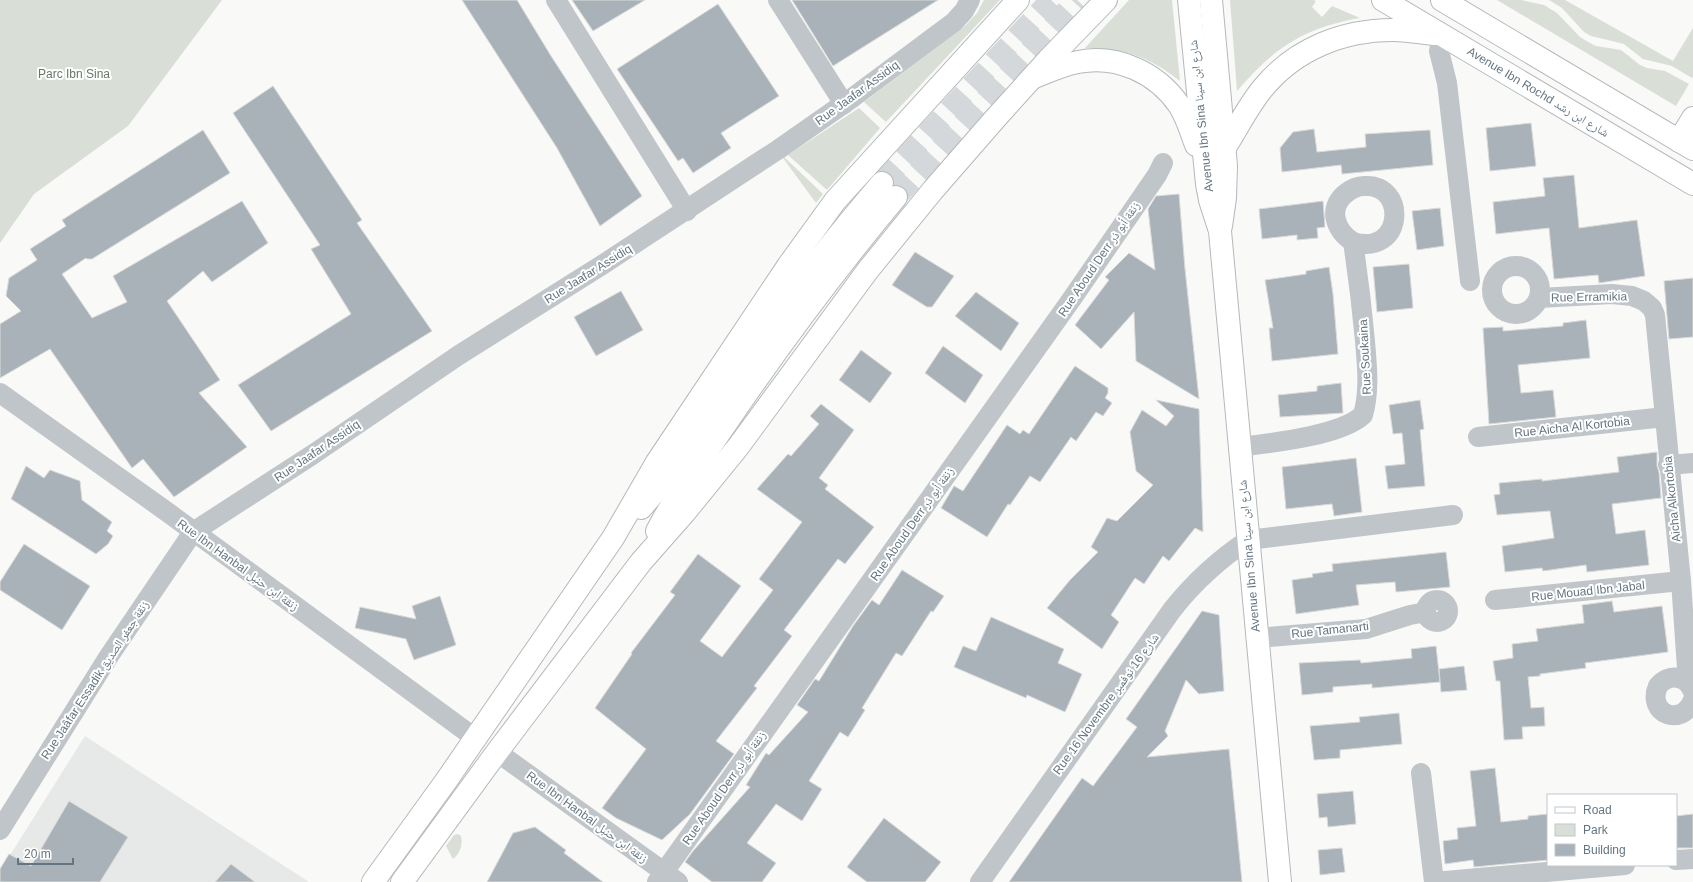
<svg xmlns="http://www.w3.org/2000/svg" width="1693" height="882" font-family="Arial,'Noto Naskh Arabic',sans-serif">
<style>
.built{fill:#e7e8e8}
.green{fill:#d9ded6}
.building{fill:#a9b2b8;stroke:#dbdbd9}
.lines{fill:none;stroke-linecap:round;stroke-linejoin:round}
.primary-tunnel{stroke:#d4d8da;stroke-width:22;stroke-dasharray:22 11;stroke-linecap:butt}
.secondary-casing{stroke:#b2b9bd;stroke-width:24}
.primary-casing{stroke:#b4b9bd;stroke-width:24}
.minor{stroke:#c0c5c9;stroke-width:20}
.secondary{stroke:#fff;stroke-width:22}
.primary{stroke:#fff;stroke-width:22}
.labels{text-anchor:middle;stroke-width:4;stroke-linejoin:round;paint-order:stroke}
.park-label{font-size:12px;fill:#677963;stroke:#fff}
.street-label{font-size:12px;fill:#647581;stroke:#fff}
</style>
<rect width="100%" height="100%" fill="#f9f9f7"/>
<path class="built" d="M85,736L309,882H0V871Z"/>
<g class="green">
<path d="M0,0H222L128,126L34,194L0,243Z"/>
<path d="M984,0H1000L886,122L864,102L966,25L977,13Z"/>
<path d="M1129,0H1172L1180,81C1150,57 1124,48 1085,48Z"/>
<path d="M1230,0H1313L1316,1L1312,7L1322,17L1332,6L1360,18C1303,28 1274,48 1237,91Z"/>
<path d="M1497,0H1521L1544,5L1557,13L1580,37L1588,42L1596,46L1621,50L1640,65L1647,68L1665,71L1689,84L1676,106Z"/>
<path d="M1549,0H1565L1673,61L1693,28V77L1692,78L1672,66L1643,59L1624,44L1591,36L1584,32L1562,8Z"/>
<path d="M859,108L880,128L827,190L788,155Z"/>
<path d="M784,157L823,194L816,203L783,158Z"/>
<path d="M458,834L461,836C463,845 460,853 453,859L446,846L454,835Z"/>
</g>
<g class="building">
<path d="M462,0H517L551,56L642,196L600,226L557,148Z"/>
<path d="M572,0H645L593,31Z"/>
<path d="M792,0H938L833,66Z"/>
<path d="M718,4L779,96L721,133L731,148L693,173L683,158L678,161L617,69Z"/>
<path d="M273,86L362,220L357,223L432,331L271,431L238,385L351,314L311,249L320,245L233,113Z"/>
<path d="M1531,123L1536,166L1490,171L1486,128Z"/>
<path d="M1314,129L1317,152L1366,147L1365,134L1430,130L1433,165L1342,174L1341,165L1282,172L1280,148L1293,132Z"/>
<path d="M203,130L230,173L92,259H87L86,258L62,274L92,318L127,302L113,276L242,201L268,243L212,282L203,271L167,301L220,380L199,393L247,447L174,497L143,459L132,468L50,349L0,378V324L21,311L6,296L9,278L37,260L30,249L66,226L62,220Z"/>
<path d="M1574,175L1579,228L1637,220L1645,276L1599,283L1598,275L1554,279L1549,228L1496,234L1493,202L1545,196L1543,178Z"/>
<path d="M1179,194L1185,269L1199,399L1136,361L1134,312L1101,349L1075,325L1109,280L1105,277L1129,253L1155,270L1148,209L1156,196Z"/>
<path d="M1323,201L1325,227L1317,228L1318,238L1297,240V235L1262,239L1259,209Z"/>
<path d="M1440,208L1444,246L1417,250L1412,211Z"/>
<path d="M915,252L954,276L932,307H927L892,285Z"/>
<path d="M1409,264L1413,308L1377,312L1373,267Z"/>
<path d="M1329,267L1333,294L1338,354L1272,361L1269,328H1273L1265,280L1306,274V271Z"/>
<path d="M1693,278V337L1669,339L1664,281Z"/>
<path d="M621,291L643,330L596,356L574,317Z"/>
<path d="M976,292L1019,323L1001,351L955,316Z"/>
<path d="M1586,320L1590,358L1518,365L1521,393L1553,390L1556,417L1489,424L1483,328L1503,327V331L1563,326V323Z"/>
<path d="M943,346L983,375L965,403L925,373Z"/>
<path d="M861,350L892,373L870,403L839,380Z"/>
<path d="M1075,366L1108,388V393L1105,398L1112,403L1103,416L1096,412L1076,441L1071,437L1040,482L1030,476L1010,505L1008,504L987,537L941,508L954,486L963,491L1007,425L1020,434L1023,430L1029,434Z"/>
<path d="M1341,383L1343,413L1280,417L1278,395L1317,391V386Z"/>
<path d="M1156,400L1199,409L1203,532L1195,528L1169,561L1163,556L1144,584L1135,578L1111,615L1119,622L1102,649L1047,608L1070,580L1098,552L1091,547L1107,518L1117,521L1153,485L1136,471L1130,432L1142,410L1166,426L1174,416Z"/>
<path d="M1420,400L1424,429L1420,430L1425,486L1388,489L1385,466L1405,464L1402,433L1393,434L1389,405Z"/>
<path d="M821,404L854,430L819,478L828,485L825,489L874,527L845,564L838,559L784,630L792,636L754,686L757,688L716,741L734,754L690,814L662,840L616,818L602,808L646,749L595,708L632,654L631,653L675,595L670,592L698,554L741,586L700,641L722,657L773,590L759,579L802,522L757,489L788,454L791,456L819,424L810,416Z"/>
<path d="M1657,452V466L1659,472L1661,498L1612,504L1616,534L1645,530L1649,565L1587,572L1586,565L1543,571L1542,568L1505,572L1502,546L1554,538L1550,511L1497,515L1494,495L1500,494L1499,483L1542,479V481L1619,472L1617,457Z"/>
<path d="M1356,458L1362,512L1334,516L1332,504L1286,509L1282,467Z"/>
<path d="M26,466L44,478L50,470L80,481L82,500L112,522L107,531L113,536L108,544L96,554L11,499Z"/>
<path d="M24,544L90,586L62,630L0,590V582Z"/>
<path d="M1446,552L1450,587L1396,592L1395,582L1356,585L1359,605L1296,614L1292,580L1313,577L1312,574L1333,571L1332,564Z"/>
<path d="M902,570L944,596L933,612L931,611L902,656L896,653L862,708L865,710L848,737L840,732L809,781L822,789L802,821L776,804L747,843L776,863L762,882H712L685,862L693,851L750,787L746,785L766,753L769,755L808,712L797,705L815,679L819,681L853,626L872,600L879,605Z"/>
<path d="M440,596L456,645L414,660L406,639L355,628L360,607L416,619L412,606Z"/>
<path d="M1612,601L1614,612L1662,606L1668,652L1585,663L1586,668L1540,674V676L1528,677L1531,708L1544,707L1545,726L1522,727L1523,739L1504,740L1500,681H1496L1493,661L1513,658L1512,644L1538,641L1536,629L1584,623L1582,605Z"/>
<path d="M1202,611L1219,615L1224,691L1199,694L1186,680L1165,731L1168,736L1147,757L1229,749L1242,882H1009L1082,778L1093,786L1137,727L1126,719Z"/>
<path d="M991,617L1064,649L1058,663L1082,674L1065,712L1027,695L1026,698L954,667L963,646L976,651Z"/>
<path d="M1436,646L1440,682L1372,688V684L1333,687V692L1302,695L1299,663L1360,660L1361,663L1412,658L1411,649Z"/>
<path d="M1464,666L1467,690L1441,692L1439,669Z"/>
<path d="M1399,713L1402,744L1340,750V758L1314,760L1310,726L1360,722L1359,717Z"/>
<path d="M1495,768L1501,822L1528,819V816L1548,814V860L1474,867L1473,860L1445,864L1443,841L1458,839L1457,828L1476,826L1470,771Z"/>
<path d="M1353,791L1356,824L1328,827L1327,817L1319,818L1317,794Z"/>
<path d="M69,801L128,837L100,882H0V869L9,854L31,866Z"/>
<path d="M1693,814V848H1676V816Z"/>
<path d="M884,818L941,862L925,882H867L847,867Z"/>
<path d="M535,827L566,850L564,853L603,882H487L513,833Z"/>
<path d="M1342,848L1345,872L1320,875L1318,850Z"/>
<path d="M231,864L255,882H215Z"/>
</g>
<g class="lines">
<g class="primary-tunnel">
<path d="M882,183L1051,0"/>
<path d="M896,197L1077,0"/>
</g>
<defs>
<g id="secondary">
<path d="M1189,0L1207,184L1210,200L1220,231L1280,882"/>
<path d="M1211,0L1226,166L1225,198L1221,226"/>
<path d="M1032,78C1047,72 1062,65 1078,62C1117,54 1157,73 1179,105C1187,117 1191,132 1196,145"/>
</g>
<g id="primary">
<path d="M1383,0L1693,184"/>
<path d="M1442,0L1693,149"/>
<path d="M1679,141L1693,118"/>
<path d="M1224,149C1237,129 1248,106 1263,88C1295,49 1343,30 1393,30C1407,30 1421,33 1435,34"/>
<path d="M641,508C687,456 723,397 761,339C798,285 839,233 882,183"/>
<path d="M657,531C677,493 703,457 727,422C780,344 836,269 896,197"/>
<path d="M373,882L446,781L613,538L657,462L788,266L835,201L1018,0"/>
<path d="M402,882L497,752L641,562L685,512L738,447L868,270L933,190L994,120L1048,60L1106,0"/>
</g>
</defs>
<use href="#secondary" class="secondary-casing"/>
<use href="#primary" class="primary-casing"/>
<g class="minor">
<path d="M556,0L687,211"/>
<path d="M778,0L844,104"/>
<path d="M1442,35L1439,51L1447,83L1470,281"/>
<circle cx="1516" cy="290" r="24"/>
<path d="M1539,298L1612,294L1632,296L1644,301L1652,308L1655,315L1681,581L1688,683"/>
<path d="M0,393L170,514L475,738"/>
<path d="M1478,437L1665,417"/>
<path d="M1239,447C1271,443 1340,436 1363,415C1370,390 1367,366 1365,341C1362,308 1358,275 1353,242C1404,257 1408,183 1364,186C1357,186 1351,189 1345,194C1327,209 1336,231 1353,242"/>
<path d="M1668,465L1693,463"/>
<path d="M1495,600L1681,581"/>
<circle cx="1437" cy="611" r="11"/>
<path d="M1256,638L1366,629L1410,615L1426,612"/>
<path d="M1693,692C1687,675 1669,673 1658,686C1646,714 1682,728 1693,700"/>
<path d="M497,752L678,882"/>
<path d="M1421,773L1434,882"/>
<path d="M0,830L109,656L193,532L312,455L459,355L602,265L779,149L852,98L954,22L964,11L970,0"/>
<path d="M1676,860L1693,859"/>
<path d="M657,882L1071,300L1157,175L1163,163"/>
<path d="M980,882L1172,610C1194,582 1218,560 1248,540L1453,515"/>
<path d="M1434,882L1625,865"/>
</g>
<use href="#secondary" class="secondary"/>
<use href="#primary" class="primary"/>
</g>
<g class="labels">
<g class="park-label">
<text x="74" y="78">Parc Ibn Sina</text>
</g>
<g class="street-label">
<text transform="translate(1538 92) rotate(31)" y="4">Avenue Ibn Rochd شارع ابن رشد</text>
<text transform="translate(857 93) rotate(-36)" y="4">Rue Jaafar Assidiq</text>
<text transform="translate(1201 116) rotate(-96)" y="4">Avenue Ibn Sina شارع ابن سينا</text>
<text transform="translate(1099 259) rotate(-56)" y="4">Rue Aboud Derr زنقة أبو ذر</text>
<text transform="translate(588 274) rotate(-32)" y="4">Rue Jaafar Assidiq</text>
<text transform="translate(1589 297) rotate(-1)" y="4">Rue Erramikia</text>
<text transform="translate(1365 357) rotate(-93)" y="4">Rue Soukaina</text>
<text transform="translate(1572 427) rotate(-6)" y="4">Rue Aicha Al Kortobia</text>
<text transform="translate(317 451) rotate(-34)" y="4">Rue Jaafar Assidiq</text>
<text transform="translate(1672 499) rotate(-96)" y="4">Aicha Alkortobia</text>
<text transform="translate(912 524) rotate(-55)" y="4">Rue Aboud Derr زنقة أبو ذر</text>
<text transform="translate(1249 556) rotate(-95)" y="4">Avenue Ibn Sina شارع ابن سينا</text>
<text transform="translate(238 565) rotate(36)" y="4">Rue Ibn Hanbal زنقة ابن حنبل</text>
<text transform="translate(1588 591) rotate(-6)" y="4">Rue Mouad Ibn Jabal</text>
<text transform="translate(1330 630) rotate(-6)" y="4">Rue Tamanarti</text>
<text transform="translate(95 680) rotate(-57)" y="4">Rue Jaâfar Essadik زنقة جعفر الصديق</text>
<text transform="translate(1106 704) rotate(-54)" y="4">Rue 16 Novembre شارع 16 نوفمبر</text>
<text transform="translate(724 788) rotate(-55)" y="4">Rue Aboud Derr زنقة أبو ذر</text>
<text transform="translate(587 817) rotate(36)" y="4">Rue Ibn Hanbal زنقة ابن حنبل</text>
</g>
</g>
<rect x="1547" y="794" width="130" height="72" fill="#ffffff" stroke="#c1c8cd"/>
<rect x="1555" y="807" width="20" height="6" fill="#ffffff" stroke="#c1c8cd"/>
<text x="1583" y="814" font-size="12" fill="#647581">Road</text>
<rect x="1555" y="824" width="20" height="12" fill="#d9ded6" stroke="#c1c8cd"/>
<text x="1583" y="834" font-size="12" fill="#647581">Park</text>
<rect x="1555" y="844" width="20" height="12" fill="#a9b2b8" stroke="#c1c8cd"/>
<text x="1583" y="854" font-size="12" fill="#647581">Building</text>
<path d="M18 858v6h55v-6" fill="none" stroke="#647581" stroke-width="2"/>
<text x="24" y="858" font-size="12" fill="#647581" stroke="#ffffff" stroke-width="3" paint-order="stroke">20 m</text>
</svg>
